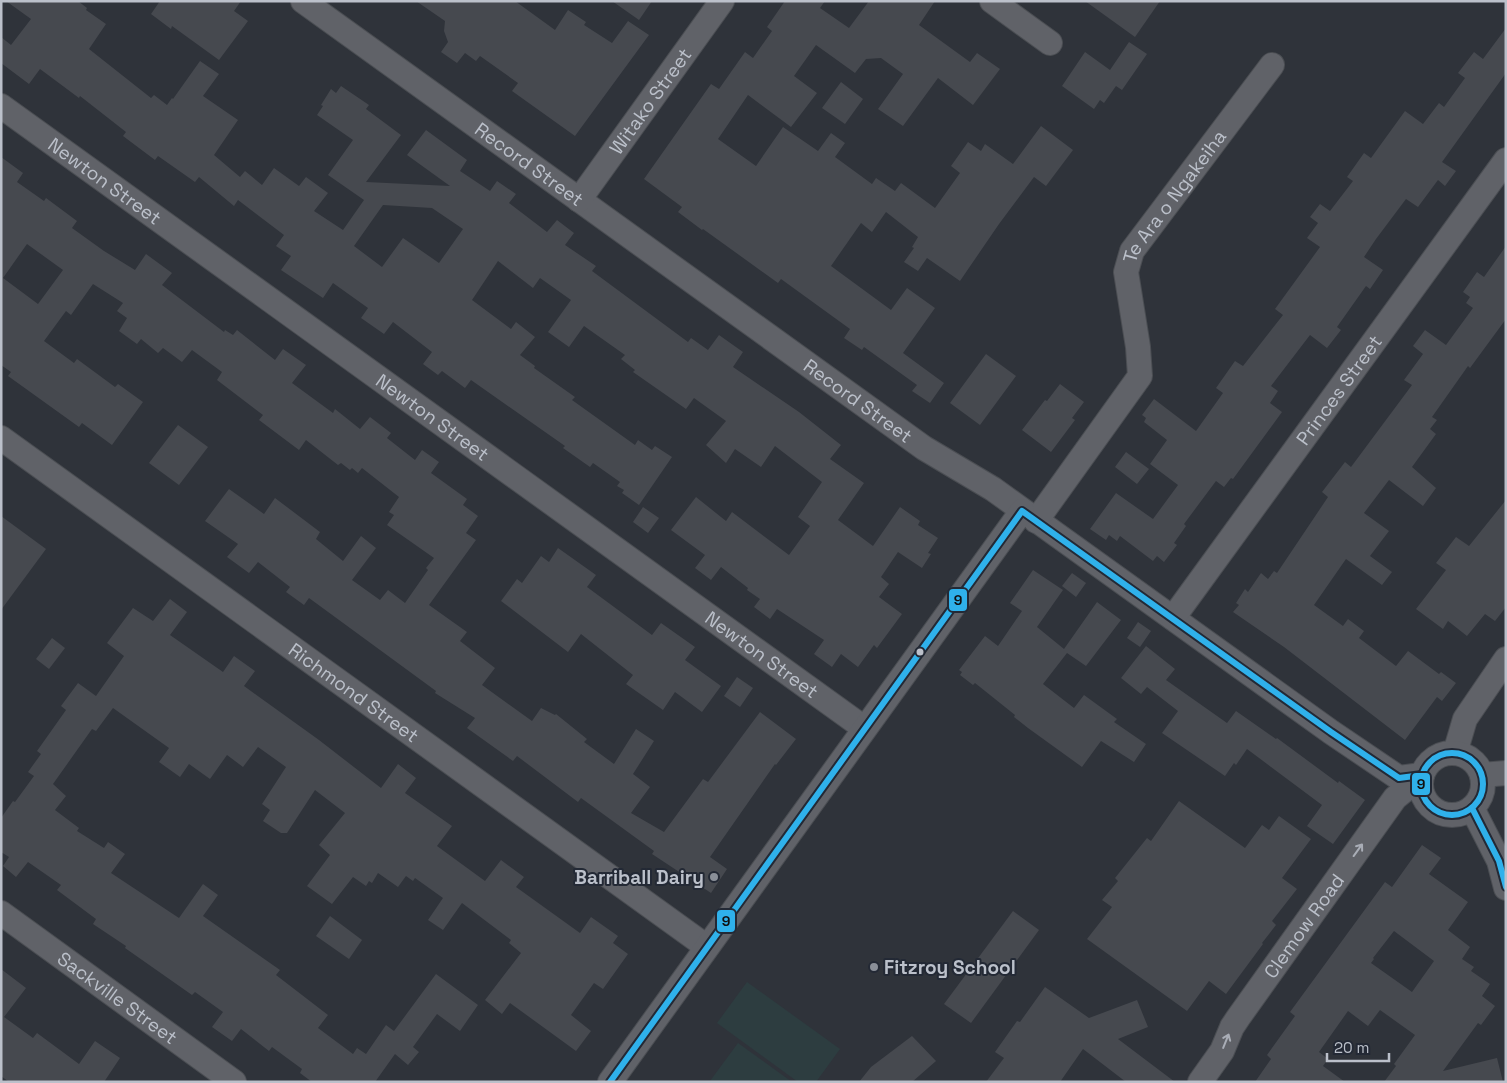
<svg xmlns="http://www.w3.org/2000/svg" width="1507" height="1083" font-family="'Space Grotesk',sans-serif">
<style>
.green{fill:#2d3d40}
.building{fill:#46494f;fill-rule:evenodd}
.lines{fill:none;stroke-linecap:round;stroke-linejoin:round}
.minor-casing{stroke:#4b4e53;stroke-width:26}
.minor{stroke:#606268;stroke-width:24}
.bus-1-casing{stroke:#232935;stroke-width:10}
.bus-1{stroke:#2fb1eb;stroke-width:6}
.oneway{stroke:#a9adb6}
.bus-dot{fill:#bbc0ca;stroke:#232935;stroke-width:2}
.poi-dot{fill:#8a8f98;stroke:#232935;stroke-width:2}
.labels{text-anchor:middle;stroke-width:4;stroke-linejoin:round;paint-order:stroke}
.street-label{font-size:19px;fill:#bbc0ca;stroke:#232935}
.poi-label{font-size:19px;font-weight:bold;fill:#bbc0ca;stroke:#232935;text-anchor:end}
.line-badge{stroke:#232935;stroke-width:2}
.pale-badge-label{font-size:14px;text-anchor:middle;font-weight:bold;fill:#111}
</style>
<rect width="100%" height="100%" fill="#2f333a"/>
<g class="green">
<path d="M747,982L840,1049L816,1082H798L717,1023Z"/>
<path d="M738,1043L792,1082L710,1081Z"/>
</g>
<g class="building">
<path d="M6,1H78L87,8L86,10L106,24L89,49L151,98L154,95L167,105L172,98L173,99L200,61L219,74L203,96L238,120L214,155L240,177L245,171L262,185L274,168L299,186L306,177L328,193L314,211L343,230L364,200L328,175L353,140L317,115L323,106L321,105L331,89L336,93L341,86L369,105L366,109L401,135L366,182L450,186L407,155L426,130L467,160L460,171L490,191L497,181L516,194L509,203L547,232L557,220L574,233L565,245L596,266L592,271L688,342L691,338L708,350L719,335L743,352L733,367L799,412L841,445L830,459L864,483L838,520L873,546L900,507L920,521L918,525L938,538L928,553L931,554L922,568L898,552L881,577L889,584L879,597L902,614L877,648L874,645L858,667L841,654L832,667L814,654L824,640L777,609L770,619L754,607L760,599L747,590L748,588L721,567L711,580L695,568L705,555L671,530L696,497L726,521L732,512L789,555L810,526L798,517L822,482L775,446L761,467L735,449L726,463L706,445L726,421L694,398L686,409L633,372L635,370L621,359L625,355L584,326L569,347L548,332L571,300L540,278L533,288L498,261L472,300L511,329L516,322L535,337L520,355L535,366L534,368L575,397L572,400L635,445L638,440L652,450L655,446L672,457L639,505L622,493L624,490L617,486L620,482L593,463L590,467L563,448L565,446L471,380L465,388L442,371L438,375L423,364L432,352L393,322L384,334L361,318L368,308L333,283L323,298L281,270L291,256L276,246L284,235L238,200L234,206L199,177L195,182L158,156L155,160L123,136L126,132L80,96L79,98L40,69L29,84L1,63V37L11,45L31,19ZM383,205L432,208L463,229L439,263L403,238L382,267L354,246Z"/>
<path d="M160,1H241L234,11L248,21L219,60L172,26L171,29L151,14Z"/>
<path d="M416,1H515L555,30L568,10L586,22L584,25L612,43L628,21L649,35L575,136L512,91L518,83L480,56L476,61L465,53L457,63L441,52L448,42L444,31L445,21Z"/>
<path d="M612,1H652L639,20Z"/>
<path d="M785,1H825L820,8L849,28L869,1H935L919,25L970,62L977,53L1000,69L973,105L938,78L903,126L878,109L903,74L881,58L866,59L855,73L816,45L794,76L817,93L791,127L748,95L718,139L756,166L783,127L818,151L831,133L845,143L835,157L872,184L876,178L895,191L901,183L935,208L960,173L951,166L968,142L981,151L985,144L1013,164L1041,126L1073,150L1046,186L1034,177L999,224L960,281L927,258L918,271L904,262L914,248L912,247L918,237L886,212L872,232L861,223L831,266L891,310L907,288L935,308L903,353L944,383L930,403L912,391L917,385L864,347L862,350L844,338L850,329L781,279L778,283L703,229L702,230L678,212L682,207L644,179L711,84L719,89L745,52L753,58L772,31L767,27Z"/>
<path d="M1085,1H1160L1135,37Z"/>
<path d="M1506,28V73L1442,162L1456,171L1445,186L1438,180L1418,207L1406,199L1376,239L1364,257L1383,270L1370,289L1366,286L1337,327L1341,330L1327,348L1310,335L1271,386L1278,391L1270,403L1282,412L1233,479L1231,478L1224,487L1216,481L1184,524L1186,526L1174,543L1177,545L1164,562L1157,556L1153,561L1120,536L1117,541L1109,535L1106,540L1090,529L1116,493L1153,519L1178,485L1150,464L1167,440L1144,422L1146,418L1142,415L1154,399L1196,431L1223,393L1216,388L1235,361L1243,366L1283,315L1275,309L1320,247L1307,238L1318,223L1310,217L1320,204L1330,211L1353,181L1347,177L1364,153L1371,158L1405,111L1423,124L1439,103L1444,107L1465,78L1458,73L1474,52L1483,59Z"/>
<path d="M1129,42L1147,54L1122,90L1116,86L1104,103L1100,100L1094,109L1062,86L1085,52L1110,70Z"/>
<path d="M841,82L863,99L845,124L822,108Z"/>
<path d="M1,157L23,173L17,182L44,201L46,198L77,221L72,228L104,251L135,270L146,254L172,273L162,285L224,332L225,330L233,335L237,330L275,360L283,349L306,365L292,383L333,413L335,409L360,429L370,417L391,433L387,438L415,460L422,450L439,462L431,473L467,499L463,505L478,516L466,533L476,540L429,605L467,632L460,641L495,668L482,685L532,721L541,708L555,715L556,714L587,739L584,742L614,764L636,729L654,741L633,774L650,787L631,813L664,832L703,779L708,782L760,712L796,739L776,765L775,764L710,857L727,869L711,893L652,854L654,851L581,798L578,802L517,756L513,761L467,728L475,718L435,693L436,691L309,598L304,605L286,592L290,587L258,562L249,573L227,557L238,544L205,521L229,489L264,514L275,498L320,532L316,539L343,561L361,536L376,548L352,580L380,600L388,590L405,603L428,570L426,568L434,558L387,525L394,515L389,512L399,497L362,468L358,473L352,468L350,470L341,463L338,465L306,440L299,450L259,420L263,415L217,380L222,372L192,350L182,362L163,348L158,353L141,339L137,344L119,331L127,318L117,311L123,303L93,284L71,315L66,311L44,341L74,363L77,359L115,387L118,384L143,402L112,445L82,423L79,427L8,376L11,372L1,365ZM27,244L63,270L38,304L3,278Z"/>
<path d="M1506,246V319L1470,368L1468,366L1432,417L1437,420L1430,429L1436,434L1412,467L1436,488L1423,506L1389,480L1364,513L1389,531L1370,556L1392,572L1382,585L1346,559L1314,605L1343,626L1348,619L1364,631L1359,638L1396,666L1408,651L1439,674L1441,672L1456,683L1442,701L1437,697L1405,740L1284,647L1233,612L1239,605L1236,603L1245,589L1248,592L1261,573L1268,579L1274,571L1277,573L1328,497L1322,492L1345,462L1351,467L1412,385L1404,380L1423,354L1413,346L1425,330L1446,345L1473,308L1466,303L1470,297L1463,292L1477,272L1484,277Z"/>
<path d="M986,354L1016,376L980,425L950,403Z"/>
<path d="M1060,384L1084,402L1072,418L1075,420L1051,452L1022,430L1045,400L1047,401Z"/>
<path d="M178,425L208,447L179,485L149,463Z"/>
<path d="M1126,452L1149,469L1137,484L1115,467Z"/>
<path d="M1506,500V607L1495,621L1485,614L1467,636L1448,621L1443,629L1416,609L1446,570L1436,563L1456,537L1469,546Z"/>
<path d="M643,507L659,518L648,533L633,522Z"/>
<path d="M1,516L46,549L1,610Z"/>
<path d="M558,548L596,575L587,587L652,635L661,623L695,647L685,660L721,686L702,712L675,692L663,710L626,684L633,675L581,634L568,652L501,601L517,579L522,583L541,556L549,562Z"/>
<path d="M1033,570L1063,590L1037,627L1064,649L1097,602L1121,620L1086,666L1067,653L1043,684L1074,708L1084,695L1117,719L1114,722L1146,744L1134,762L1101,741L1082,767L1028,728L1014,717L1015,715L975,683L973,685L960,675L962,672L959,670L985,636L998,646L1022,611L1010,603Z"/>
<path d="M1072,573L1086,583L1076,597L1062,586Z"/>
<path d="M170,599L187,612L170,635L223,672L234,656L255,671L244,686L319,740L381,788L398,764L416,778L405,793L452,826L437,846L485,881L501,860L524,877L516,887L580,933L591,917L618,936L613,943L628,954L603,989L594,983L571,1015L591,1031L576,1051L510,1003L502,1014L485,1000L521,953L509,943L511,940L462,903L443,930L428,920L443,898L415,878L413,881L406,876L398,887L378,873L372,883L369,881L366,886L353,877L332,904L307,886L330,855L319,845L345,813L315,790L287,833H281L263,821L270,810L262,804L286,767L258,747L243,767L227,755L210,779L189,764L180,777L159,762L169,748L113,708L96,731L92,729L53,784L66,796L55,810L79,828L77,831L104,848L108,842L125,854L111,873L179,918L203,884L218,895L203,916L280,970L276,975L328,1015L318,1028L353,1054L357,1048L366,1054L386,1025L394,1031L436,974L478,1005L460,1031L437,1014L413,1047L419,1052L408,1065L395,1054L375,1082H312L300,1073L302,1069L272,1047L269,1051L241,1029L232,1041L212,1027L223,1012L195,992L192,995L125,948L126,946L93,924L96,919L57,890L61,885L28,862L16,877L3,866L9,857L1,852V818L13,801L15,802L34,776L28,772L41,754L37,751L66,710L61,706L78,683L96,696L124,656L107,643L133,608L153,621Z"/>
<path d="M1138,622L1151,631L1140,647L1127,638Z"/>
<path d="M52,638L65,648L49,669L36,659Z"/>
<path d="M1146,646L1175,669L1166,680L1227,723L1236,711L1276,739L1277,738L1338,783L1339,781L1365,800L1333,844L1307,826L1322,805L1247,749L1236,765L1234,763L1225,776L1162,733L1178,711L1147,687L1141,694L1121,678Z"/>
<path d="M737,677L753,688L740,707L724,696Z"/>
<path d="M1179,801L1245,848L1262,825L1269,830L1279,816L1311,839L1282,878L1297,889L1272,921L1276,925L1262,943L1263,944L1226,994L1209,981L1187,1011L1087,939L1112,907L1102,900L1118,881L1115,878L1147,838L1151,841Z"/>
<path d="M1422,845L1441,858L1429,874L1468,902L1448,930L1470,947L1462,959L1474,967L1471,971L1490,984L1482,996L1495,1006L1481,1025L1478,1023L1443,1071L1497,1058L1503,1082H1384L1396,1066L1394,1064L1415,1035L1380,1010L1368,1026L1348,1011L1319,1052L1328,1059L1323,1066L1345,1082H1255L1271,1059L1267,1055L1295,1016L1290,1012L1385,882L1392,887ZM1394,931L1434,961L1412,992L1371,963L1374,959L1373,958Z"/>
<path d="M1013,911L1039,930L971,1023L944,1004Z"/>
<path d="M330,916L362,940L349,959L316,936Z"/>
<path d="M1,969L26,988L4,1017L33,1038L37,1033L79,1064L95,1041L120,1058L104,1082H9L1,1076Z"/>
<path d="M1045,987L1089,1018L1137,1000L1148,1027L1118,1039L1175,1082H1126L1083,1049L1060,1082H986L1004,1058L995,1052L1017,1021L1020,1022Z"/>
<path d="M912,1036L936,1061L912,1082H859L871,1067Z"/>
</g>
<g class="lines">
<defs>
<g id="minor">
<path id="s1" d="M303,1L924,448L993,489L1331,732L1399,778L1422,775"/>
<path d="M992,1L1050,43"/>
<path id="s2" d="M1,106L864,728"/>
<path id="s3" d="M579,200L722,1"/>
<path id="s4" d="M1,438L707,947"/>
<path id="s5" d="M1036,521L1140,376L1138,347L1126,272L1132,251L1272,65"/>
<path id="s6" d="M1173,618L1506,160"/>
<path d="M1455,753L1465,719L1506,659"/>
<circle cx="1452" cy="784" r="31"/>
<path d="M1482,775L1506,773"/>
<path d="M1472,808L1499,861L1506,888"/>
<path id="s7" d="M1,913L234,1082"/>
<path d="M610,1082L1022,511"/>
<path id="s8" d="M1200,1082L1222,1051L1232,1027L1238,1018L1395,798L1406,789L1421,785"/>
</g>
</defs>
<use href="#minor" class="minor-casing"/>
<use href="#minor" class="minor"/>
<defs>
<g id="bus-1">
<circle cx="1452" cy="784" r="31"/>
<path d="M1472,808L1499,861L1506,887"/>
<path d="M610,1082L1022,511L1331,732L1399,778L1422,775"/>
</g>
</defs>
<use href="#bus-1" class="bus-1-casing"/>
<use href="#bus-1" class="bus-1"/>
</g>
<defs><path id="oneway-shaft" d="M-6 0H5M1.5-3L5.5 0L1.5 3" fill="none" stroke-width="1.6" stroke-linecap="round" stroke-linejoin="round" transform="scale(1.25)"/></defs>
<g class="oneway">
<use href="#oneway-shaft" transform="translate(1358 850) rotate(-54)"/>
<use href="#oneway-shaft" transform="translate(1226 1041) rotate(-68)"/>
</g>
<circle class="bus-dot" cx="920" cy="652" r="4.5"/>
<g class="poi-dot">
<circle cx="714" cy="877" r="5"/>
<circle cx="874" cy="967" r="5"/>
</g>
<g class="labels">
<g class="street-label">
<text dy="7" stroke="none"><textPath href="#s3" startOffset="122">Witako Street</textPath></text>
<text dy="7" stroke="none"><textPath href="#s1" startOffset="279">Record Street</textPath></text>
<text dy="7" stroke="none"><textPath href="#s2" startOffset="128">Newton Street</textPath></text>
<text dy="7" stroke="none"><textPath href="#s5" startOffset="374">Te Ara o Ngakeiha</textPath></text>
<text dy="7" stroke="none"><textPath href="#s6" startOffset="282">Princes Street</textPath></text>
<text dy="7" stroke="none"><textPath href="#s1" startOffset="684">Record Street</textPath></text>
<text dy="7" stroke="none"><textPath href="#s2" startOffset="532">Newton Street</textPath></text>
<text dy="7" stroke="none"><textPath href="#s2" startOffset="938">Newton Street</textPath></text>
<text dy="7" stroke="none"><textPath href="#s4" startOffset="435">Richmond Street</textPath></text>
<text dy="7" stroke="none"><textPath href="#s8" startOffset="188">Clemow Road</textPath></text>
<text dy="7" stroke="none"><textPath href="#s7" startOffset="144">Sackville Street</textPath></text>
</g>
<g class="poi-label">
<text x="704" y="884">Barriball Dairy</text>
<text x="884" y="974" text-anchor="start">Fitzroy School</text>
</g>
</g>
<g class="line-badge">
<rect x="948" y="588" width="20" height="24" rx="5" fill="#2fb1eb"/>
<rect x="1411" y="772" width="20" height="24" rx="5" fill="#2fb1eb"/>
<rect x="716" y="909" width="20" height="24" rx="5" fill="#2fb1eb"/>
</g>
<g class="pale-badge-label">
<text x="958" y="605">9</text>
<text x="1421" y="789">9</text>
<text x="726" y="926">9</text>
</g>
<rect width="1507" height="1083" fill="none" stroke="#bbc0ca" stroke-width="5"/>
<path d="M1327 1053v8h62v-8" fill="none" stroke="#bbc0ca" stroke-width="2.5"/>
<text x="1334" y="1053" font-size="15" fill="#bbc0ca" stroke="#232935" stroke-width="4" paint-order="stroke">20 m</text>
</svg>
